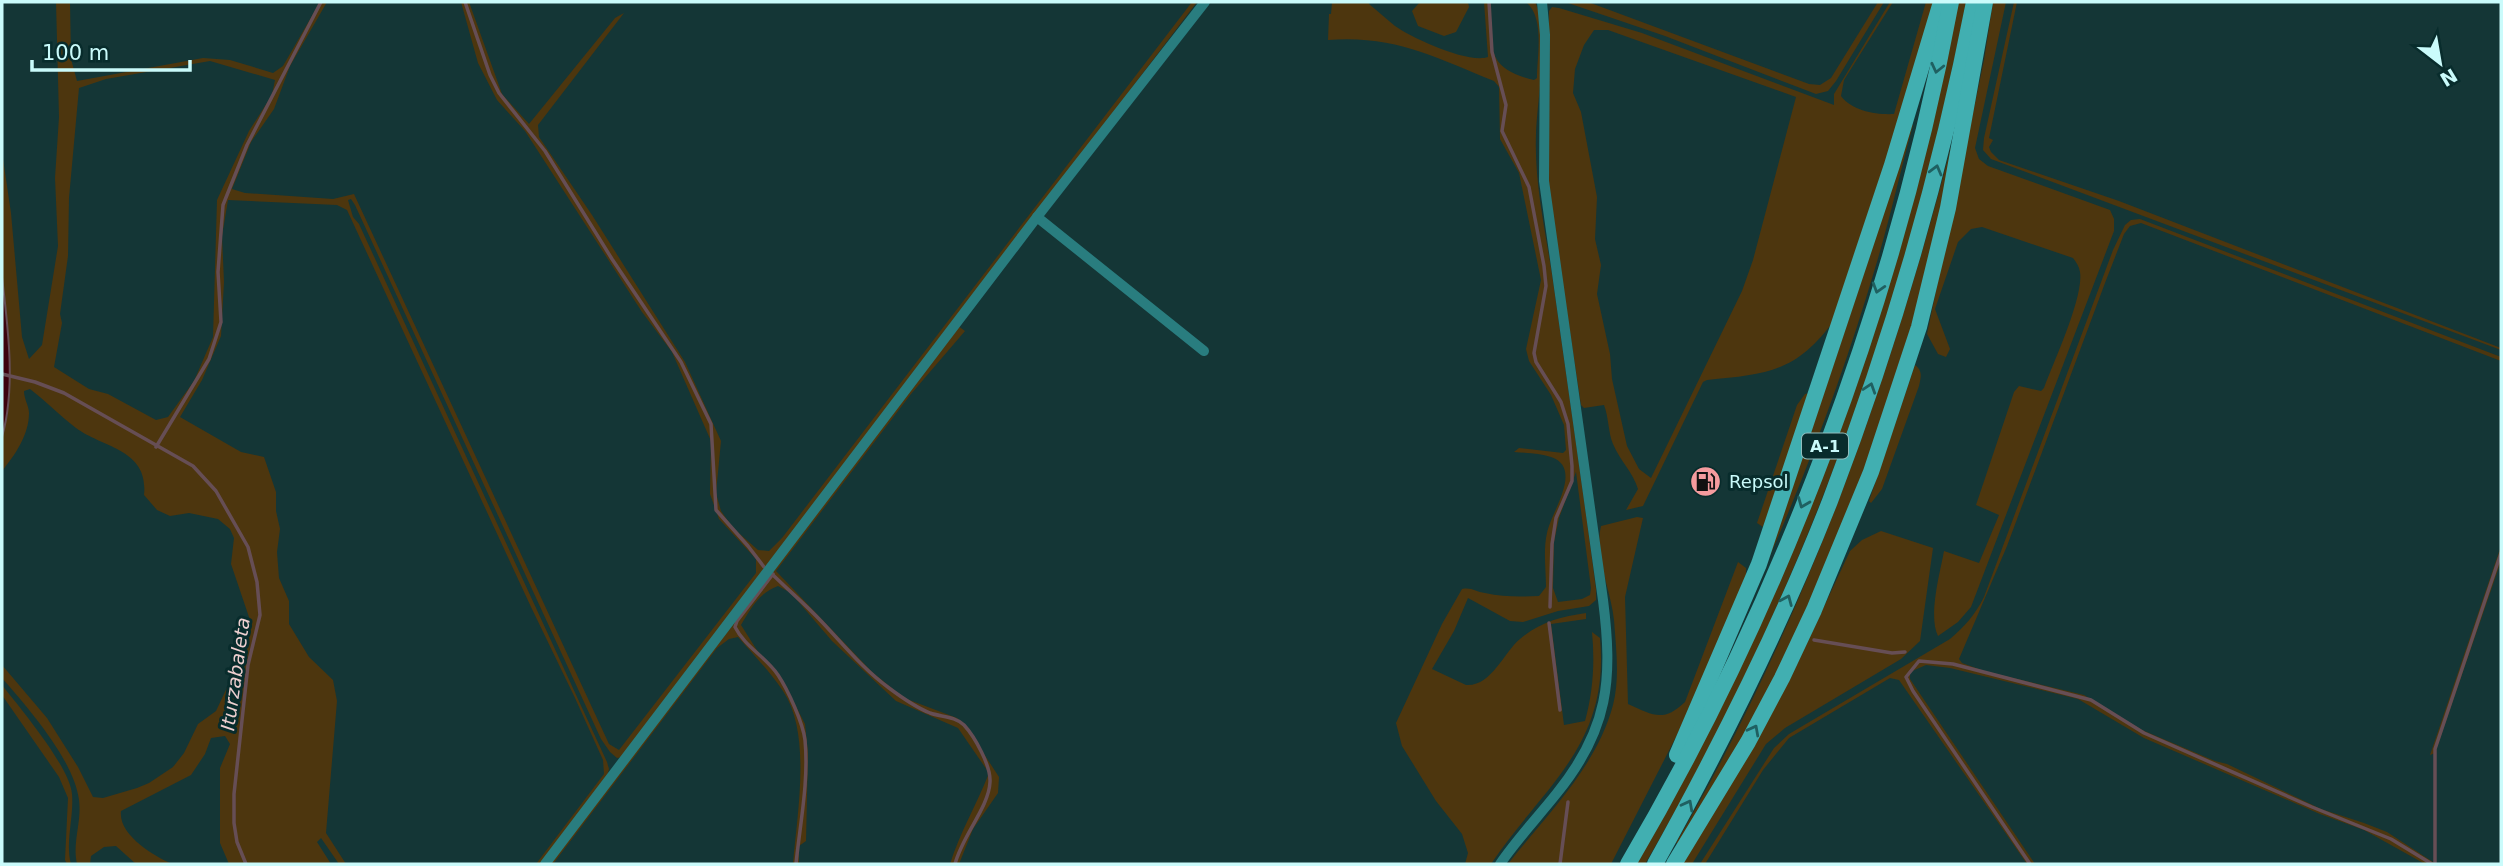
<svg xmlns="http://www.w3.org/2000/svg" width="2503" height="866" font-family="'DejaVu Sans',sans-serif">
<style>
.green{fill:#4d360e;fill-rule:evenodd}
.water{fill:#3b040e;stroke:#664e55;stroke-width:2}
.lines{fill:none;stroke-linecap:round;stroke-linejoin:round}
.stream{stroke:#664e55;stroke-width:3.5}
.minor{stroke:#297d7f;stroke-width:10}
.highway{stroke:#41afb1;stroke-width:16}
.oneway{stroke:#1f6061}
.labels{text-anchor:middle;stroke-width:6;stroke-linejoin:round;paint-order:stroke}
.shield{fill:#082c2c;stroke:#90bdbd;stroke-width:2}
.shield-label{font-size:16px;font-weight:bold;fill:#cafbfb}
.poi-label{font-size:18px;fill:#cafbfb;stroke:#082c2c;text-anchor:start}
.water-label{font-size:19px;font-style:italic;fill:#eed0d0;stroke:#082c2c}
</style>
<rect width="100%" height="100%" fill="#143636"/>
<g class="green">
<path d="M56,2H70L71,59L77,81L203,58L230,60L273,73L283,66L320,2H327L290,66L274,109L251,142L232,189L245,193L333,199L354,194L609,744L619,750L756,573V559L719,519L710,494L711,441L672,352L642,312L525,131L497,100L478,63L461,2H469L502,94L529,124L615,18L624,13L538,125L539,137L592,215L685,362L721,441L716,493L721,511L733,528L758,550L769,551L782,538L1192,2H1197L622,757L617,758L610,752L601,739L355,205L351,199L348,200L353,217L359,224L607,762L609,769L607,776L541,864H536L604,774L603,760L575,698L531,607L347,210L337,205L228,200L222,236L224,282L221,336L202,380L180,417L241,452L264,457L276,492V511L280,529L277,552L279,578L289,601V624L309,657L333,680L337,701L326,833L346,864H339L321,838L317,842L331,864H229L220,843V768L230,744L225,736L211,738L205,754L191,775L121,811C118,835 154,856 172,864H136L116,846L104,847L91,856L90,864H77C72,842 82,822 79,800C74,760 28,708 2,678V665L47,718L78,767L93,797L103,798L137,788L149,783L173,767L184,753L198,724L216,711L248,643L250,620L231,564L234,538L230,529L218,519L189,513L170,516L157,510L144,495C149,449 103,448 76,428C60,416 46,401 30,389L24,391C24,399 29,406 29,413C29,435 15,455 2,471V437L7,418L10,390L2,277V152L11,213L22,337L29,359L42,345L58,246L55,178L59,117ZM210,61L275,80L272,95L249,131L217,200L213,337L194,381L168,417L156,420L108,394L89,389L54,367L62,323L60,314L68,256L69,198L79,88L106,79Z"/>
<path d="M1332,2H1369V4C1378,11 1386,19 1395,26C1412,38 1468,64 1488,57L1484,2H1491C1492,46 1483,68 1534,80L1537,78C1537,55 1545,18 1526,2H1535C1550,31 1537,101 1536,134C1534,186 1547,237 1554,288C1568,388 1583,489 1596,589V600L1589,606L1558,611L1523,622L1510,621L1468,598L1454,631L1432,669L1466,685C1491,687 1504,652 1520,639C1540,622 1560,617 1586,613V619L1551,624L1564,725L1585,721C1593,692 1595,663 1592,632L1600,638C1610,746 1544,785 1491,864H1465L1468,853L1462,834L1436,801L1402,746L1396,723L1442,624L1462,589C1472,587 1476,592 1485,593C1503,597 1520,597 1539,596L1546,587C1546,570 1543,550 1547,533C1551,512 1584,468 1551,457C1540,453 1525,453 1514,452L1519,448L1563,453L1566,450L1564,425L1551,395L1529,361L1526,349L1541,280L1519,173L1500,139L1499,87L1494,81C1434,57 1395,35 1328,40L1329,14H1331ZM1576,472L1591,588L1590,595L1582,599L1558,602L1553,588L1554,542L1559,518Z"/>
<path d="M1420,2H1468L1469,7L1456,32L1444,36L1418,26L1412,11Z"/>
<path d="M1565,2H1588L1809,84L1820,85L1831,78L1878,2H1884L1836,81L1828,91L1816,94L1665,36Z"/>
<path d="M1890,2H1893L1844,80L1841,96C1852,111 1877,115 1894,114L1926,2H1934L1903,110L1836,318C1797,372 1769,374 1707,380L1703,382L1643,506L1626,510L1638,489C1633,472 1620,461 1613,444C1608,432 1609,418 1604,405L1584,408L1581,405L1550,200L1547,166L1549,11L1552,7L1559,8L1642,33L1834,105V94ZM1594,30H1608L1796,97L1753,260L1742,291L1651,478L1639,469L1627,446L1612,379L1610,354L1597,294L1601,265L1595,239L1597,197L1581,112L1573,93L1575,69L1584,45Z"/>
<path d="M1958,2H1966C1908,303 1800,599 1645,864H1636L1821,476Z"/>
<path d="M1993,2H2006L1975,148L1979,159L1988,166L2110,210L2114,219V231L1971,607L1958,622L1938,636C1928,616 1940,573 1944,551L1979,563L1999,515L1976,505L2014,392L2019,386L2041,391L2044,388C2053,363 2084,297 2080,272C2079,266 2076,262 2073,258L1982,227L1971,229L1958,242L1935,309L1950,349L1946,357L1938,354L1927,334L1984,60Z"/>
<path d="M2014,2H2017L1989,138L1993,140L1989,147L1991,152L1999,160L2119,201L2501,348V350L1991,159L1983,150L1984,138Z"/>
<path d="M1913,125C1900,172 1890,219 1876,265C1841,384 1796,501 1744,614L1910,126Z"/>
<path d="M1951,147L1955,149L1914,318L1875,445L1836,549L1754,722L1680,844L1676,843C1802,626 1888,388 1951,147Z"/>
<path d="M2140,219L2501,357V361L2141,223L2130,226L2124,234L2105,283L2007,546L1959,659L1962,663L1984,671L2084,695L2142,730L2215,761L2227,764L2321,809L2364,823L2387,832L2436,864H2425L2364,830L2320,814L2144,738L2078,699L1950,668L1926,665L1910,672V679L2035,864H2027L1899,680L1890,678L1789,738L1763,770L1705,864H1700L1774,748L1789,734L1950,639C1965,626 1975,615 1984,597L2113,250L2125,225L2131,220Z"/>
<path d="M958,326L965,331L911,394L776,571L872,672L904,698L957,718L967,728L999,777L998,793L973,829L959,864H950C960,832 977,804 989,773L958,728L896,701L832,641L791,593L778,586C759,593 751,608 741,625L760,655L781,677L805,724L808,753L806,841L799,846V864H793C797,814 812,734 783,691C770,672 753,654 738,637L729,639L717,648L553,864H548Z"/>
<path d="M1915,365C1923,371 1921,377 1919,386L1882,489L1871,503L1869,501Z"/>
<path d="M1810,393L1763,527L1757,523L1797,405L1805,394Z"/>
<path d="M1637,517L1643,518L1625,597L1628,704C1653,715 1663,723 1685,702L1738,562L1746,568V578L1680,729L1611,864H1508C1547,814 1596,768 1613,705C1620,678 1616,648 1614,620C1611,590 1594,556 1601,526Z"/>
<path d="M1881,531L1933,548L1920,641L1901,659L1785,728L1766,744L1692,864H1682L1745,760L1792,675L1850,551L1862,540Z"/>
<path d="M2501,546V561L2435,753L2430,755Z"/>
<path d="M2,685C20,708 70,767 72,794C74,817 65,843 71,864H67L65,860L68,798L59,777L2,695Z"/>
</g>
<path class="water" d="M2,277C8,328 16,388 2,437Z"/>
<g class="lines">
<g class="stream">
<path d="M465,2L490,75L499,93L545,151L612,259L681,362L711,424L716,510L748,546L764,567"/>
<path d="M1489,2L1492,52L1506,105L1502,131L1529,187L1544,266L1546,286L1534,353L1536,362L1561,402L1568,424L1572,466V481L1556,518L1552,544L1550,607"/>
<path d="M2,374L35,382L64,393L193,466L216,491L248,547L257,582L260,615L248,665L234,794V823L237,842L246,864"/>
<path d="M156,447L209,359L221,322L218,272L223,205L247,145L321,2"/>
<path d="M771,573C787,589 805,604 821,621C843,644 863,669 889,688C901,697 915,707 930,713C941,717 955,716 964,725C975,737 991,766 990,782C989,807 962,836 955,864"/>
<path d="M773,574L737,621L735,627C745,647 766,657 778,675C788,690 803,723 805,740C809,781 800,824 796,864"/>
<path d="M1549,623L1560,710"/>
<path d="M1814,640L1892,653L1905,652"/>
<path d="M1560,864L1568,802"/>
<path d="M2030,864L1913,691L1906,677L1919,661L1953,664L2091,700L2144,733L2312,807L2391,839L2432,864"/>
<path d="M2435,864V749L2501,553"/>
</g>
<g class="minor">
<path d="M1037,217L1204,351"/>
<path d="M545,864L1037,217L1205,2"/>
<path d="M1500,864C1517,839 1538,817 1557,793C1609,729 1613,679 1603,600L1544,181L1545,35L1542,2"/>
</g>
<g class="highway">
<path d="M1677,755L1759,564L1892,165L1941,2"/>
<path d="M1628,864C1781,604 1896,299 1951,2"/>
<path d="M1655,864C1720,747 1781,626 1830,501C1892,339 1941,172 1974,2"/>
<path d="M1674,864L1748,742L1782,678L1814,610L1871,472L1919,327L1948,208L1985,2"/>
</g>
</g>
<defs><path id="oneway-chevron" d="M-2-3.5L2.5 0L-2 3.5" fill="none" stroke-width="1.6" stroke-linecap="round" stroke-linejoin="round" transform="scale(1.75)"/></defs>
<g class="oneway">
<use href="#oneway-chevron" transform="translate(1937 68) rotate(103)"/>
<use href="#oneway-chevron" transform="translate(1936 170) rotate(-75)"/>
<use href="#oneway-chevron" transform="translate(1878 288) rotate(107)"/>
<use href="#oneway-chevron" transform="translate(1870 388) rotate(-72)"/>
<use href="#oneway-chevron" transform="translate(1803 503) rotate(112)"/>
<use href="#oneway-chevron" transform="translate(1787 600) rotate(-67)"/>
<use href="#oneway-chevron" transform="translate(1754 730) rotate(-62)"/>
<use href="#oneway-chevron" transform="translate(1688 805) rotate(-62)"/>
</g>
<defs>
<symbol id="fuel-disc" viewBox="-11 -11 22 22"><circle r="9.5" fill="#f59b9e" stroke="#082c2c"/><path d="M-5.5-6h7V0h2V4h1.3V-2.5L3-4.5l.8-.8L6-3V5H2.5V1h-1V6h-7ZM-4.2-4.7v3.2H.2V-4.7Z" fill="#111"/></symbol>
</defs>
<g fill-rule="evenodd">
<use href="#fuel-disc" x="1688" y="464" width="35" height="35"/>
</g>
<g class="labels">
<rect class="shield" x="1802" y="433.5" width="46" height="25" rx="5"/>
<g class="shield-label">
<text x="1825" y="452">A-1</text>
</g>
<g class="poi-label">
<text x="1729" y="488">Repsol</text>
</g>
<g class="water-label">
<text transform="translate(235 674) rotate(-82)" y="7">Iturzabaleta</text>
</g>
</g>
<rect width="2503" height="866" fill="none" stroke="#cafbfb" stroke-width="7"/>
<g transform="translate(2440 63) rotate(149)" stroke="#082c2c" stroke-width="5" paint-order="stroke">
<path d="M0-5L12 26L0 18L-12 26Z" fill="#cafbfb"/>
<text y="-10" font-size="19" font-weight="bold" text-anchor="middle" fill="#cafbfb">N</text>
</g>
<path d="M32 60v10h158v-10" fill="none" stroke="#cafbfb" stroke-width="3.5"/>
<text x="42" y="60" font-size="21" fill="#cafbfb" stroke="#082c2c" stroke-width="5" paint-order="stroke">100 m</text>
</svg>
